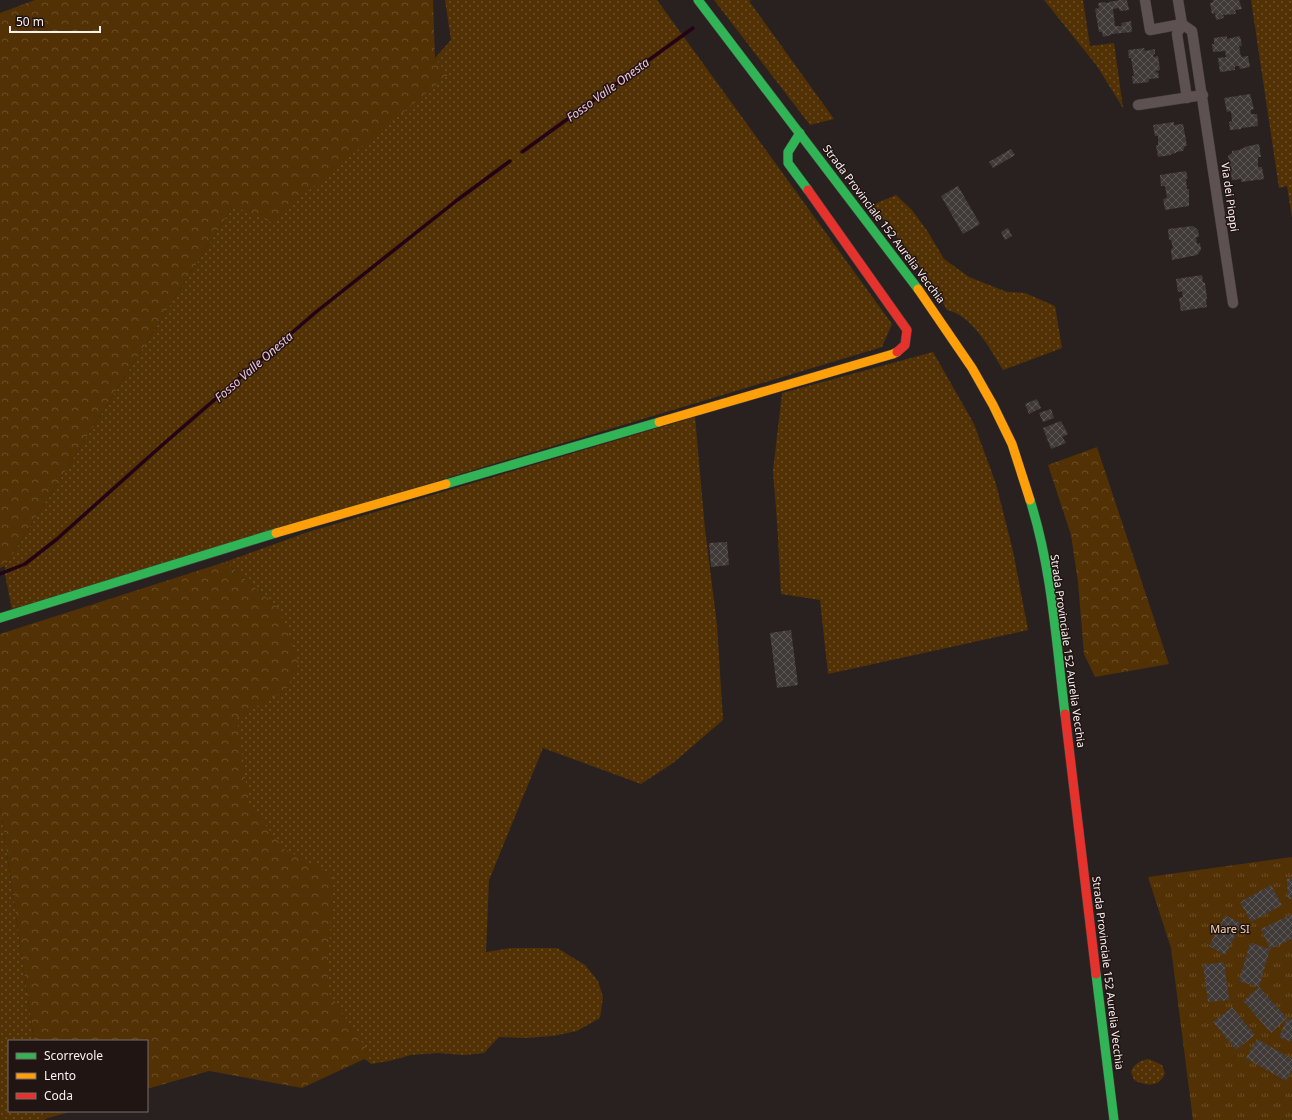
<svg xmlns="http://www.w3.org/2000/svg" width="1292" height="1120" font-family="'Noto Sans',sans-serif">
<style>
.grass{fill:url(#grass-dots)}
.forest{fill:url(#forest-crowns)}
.park{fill:url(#park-tufts)}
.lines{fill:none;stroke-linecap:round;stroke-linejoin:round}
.stream{stroke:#240317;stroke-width:3.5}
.building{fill:url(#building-cross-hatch)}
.street-casing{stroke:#453f3e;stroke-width:11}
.fast-casing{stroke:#453f3e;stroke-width:10}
.slow-casing{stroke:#453f3e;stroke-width:10}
.jam-casing{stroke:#453f3e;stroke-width:10}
.street{stroke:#5e5152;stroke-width:10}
.fast{stroke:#30b455;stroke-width:9}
.slow{stroke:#ff9f0a;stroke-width:9}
.jam{stroke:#e5322d;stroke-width:9}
.labels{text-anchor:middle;stroke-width:3;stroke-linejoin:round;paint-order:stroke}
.street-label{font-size:11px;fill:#faf0ef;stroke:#211513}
.park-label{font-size:11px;fill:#f8d5af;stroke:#211513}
.water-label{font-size:12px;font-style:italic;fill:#f3c3dc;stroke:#211513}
</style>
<defs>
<pattern id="grass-dots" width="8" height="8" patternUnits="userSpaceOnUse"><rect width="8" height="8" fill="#523104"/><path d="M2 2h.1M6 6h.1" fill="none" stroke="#6c4f29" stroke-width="1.8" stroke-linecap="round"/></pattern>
<pattern id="forest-crowns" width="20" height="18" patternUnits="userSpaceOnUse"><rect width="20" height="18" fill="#523104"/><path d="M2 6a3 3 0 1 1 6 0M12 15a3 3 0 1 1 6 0" fill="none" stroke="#6c4f29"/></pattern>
<pattern id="park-tufts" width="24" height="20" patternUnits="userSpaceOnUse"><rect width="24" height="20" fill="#523104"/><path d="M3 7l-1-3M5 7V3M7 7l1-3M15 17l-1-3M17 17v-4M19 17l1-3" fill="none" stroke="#6c4f29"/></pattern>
<pattern id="building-cross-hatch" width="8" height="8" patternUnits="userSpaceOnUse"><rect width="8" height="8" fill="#403a38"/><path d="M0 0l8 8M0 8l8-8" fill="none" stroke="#5c5755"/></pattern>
</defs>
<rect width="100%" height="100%" fill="#282120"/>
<g class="grass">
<path d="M445,0H657L892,324L882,347L12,609L5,575V566L233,206L447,75L435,58L451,40Z"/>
<path d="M714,0H752L749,1L834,119L810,125Z"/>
<path d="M1044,0H1083L1090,46L1114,43L1123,108L1097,66Z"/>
<path d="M1251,0H1292V218L1287,186L1279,188Z"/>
<path d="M896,195L912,210L928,232L944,259L969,277L1007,292L1025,293L1055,306L1062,348L1003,370C991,350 972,315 947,310L922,270L872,205Z"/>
<path d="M933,352L974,424L996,484L1013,551L1028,630L828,674L820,600L781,594L777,521L773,471L782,393Z"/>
<path d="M695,417L705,529L717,625L723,720L673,763L641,784L543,748L489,880L486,952L512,948H557L585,965L598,981L603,997L600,1018L577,1031L553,1036L526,1038L499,1037L484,1053L465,1055L437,1053L411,1055L389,1061L371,1064L353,1050L248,809L230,728L279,608L225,562L308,532Z"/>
<path d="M0,806L34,1041H9V1111H44L45,1120H0Z"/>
<path d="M1149,1059L1162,1065L1165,1073C1160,1088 1145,1086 1134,1080L1131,1072C1133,1064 1141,1060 1149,1059Z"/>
</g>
<g class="forest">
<path d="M35,0H433L435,58L448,75L271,222L233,206L5,566L0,568V13Z"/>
<path d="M1097,447L1169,664L1095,677L1084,654L1078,582L1071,535L1048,465Z"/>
<path d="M225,562L279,608L299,663L286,690L237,718L249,804L284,849L333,875L327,990L371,1056L302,1088L209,1071L147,1089V1041H34L0,806V634Z"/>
<path d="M44,1111H73L45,1119Z"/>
</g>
<path class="park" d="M1292,857V1120H1193L1171,948L1148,877Z"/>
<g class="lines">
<g class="stream">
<path d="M522,152L693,28"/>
<path d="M0,574L25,564L57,539L160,447L316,312L456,201L510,161"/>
</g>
</g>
<g class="building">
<path d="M1120,0H1127L1129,10L1120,11L1119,8L1113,9L1115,26H1122L1121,23L1131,21L1132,32L1111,34V35L1103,37L1102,32H1099L1095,9L1099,8L1098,3L1106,2V3H1109V2Z"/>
<path d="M1213,0H1239L1242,9L1235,10L1236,14L1223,15L1224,18L1216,20L1215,13L1212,14L1210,3L1213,2Z"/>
<path d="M1227,36V39L1240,36L1242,46H1239L1241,57L1248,56L1250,67L1240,69L1239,66H1235V70L1220,72L1218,58L1226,57L1225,51L1213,52L1212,44H1214V38Z"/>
<path d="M1144,48L1145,51L1155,49V54L1153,55V57L1158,56L1160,70L1156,71V73L1158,72L1159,78L1149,79V82L1133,84L1132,76H1134L1131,58H1129L1128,50Z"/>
<path d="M1250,94L1254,109L1251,110V114H1257L1258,126L1241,128V129L1230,130L1229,122L1232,121L1231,111L1227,112L1224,98Z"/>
<path d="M1174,122V125L1183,124L1187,146H1185L1183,151L1176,152V153L1171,154V155L1158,157L1156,145H1158V136H1155L1153,125Z"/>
<path d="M1259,144L1261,157H1258V167H1262L1264,179L1241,182V179L1232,180L1228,156L1232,153V151L1240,150V149L1245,148L1244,147Z"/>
<path d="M1011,149L1015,155L993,168L989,162Z"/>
<path d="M1186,171L1188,178L1186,179L1187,189H1189V206L1165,210L1163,199L1167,198L1165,186H1161L1160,175Z"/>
<path d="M958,186L980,224L963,234L941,196Z"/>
<path d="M1193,226L1198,230L1199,237H1196L1197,244L1200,243L1201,250L1197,255L1172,260L1171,249L1173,248L1171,240H1169L1168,229Z"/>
<path d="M1008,228L1012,236L1005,240L1001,232Z"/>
<path d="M1202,275L1203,282L1205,283L1207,298L1206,301L1207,307L1181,311L1179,298L1183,297L1182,291L1178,292L1176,279Z"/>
<path d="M1037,399L1041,408L1029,414L1025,404Z"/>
<path d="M1051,409L1054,418L1043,422L1039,413Z"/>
<path d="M1061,421L1068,434L1062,437L1066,443L1051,449L1043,428Z"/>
<path d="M727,542L729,565L711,567L709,543Z"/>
<path d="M791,630L798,685L777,688L770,633Z"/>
<path d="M1292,878V899H1288L1287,879Z"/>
<path d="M1271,885L1282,905L1251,922L1240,902Z"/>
<path d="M1292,914V939L1270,949L1259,987L1239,981L1250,943L1270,949L1261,929Z"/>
<path d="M1225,915L1242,924L1225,955L1209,946Z"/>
<path d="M1224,962L1229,1000L1208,1002L1203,965Z"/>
<path d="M1259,987L1287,1018L1292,1020V1042L1279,1037L1287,1018L1271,1033L1243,1001Z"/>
<path d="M1232,1007L1255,1035L1236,1050L1213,1022Z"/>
<path d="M1257,1039L1292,1059V1070L1286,1081L1246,1058Z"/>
</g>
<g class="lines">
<defs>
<g id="street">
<path d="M1145,0L1150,30L1182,24L1178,0"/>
<path d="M1187,98L1177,34L1182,24L1192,31L1233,303"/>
<path d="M1138,105L1203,95"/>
</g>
<g id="fast">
<path d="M698,0L918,289"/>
<path d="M800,133L788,152V163L808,190"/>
<path d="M446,484L659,422"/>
<path d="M1030,500C1052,569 1056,642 1065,714"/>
<path d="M0,618L276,533"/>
<path d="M1096,974L1114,1120"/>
</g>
<g id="slow">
<path d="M918,289L972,368L993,405L1012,444L1030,500"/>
<path d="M659,422L893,354L897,352"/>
<path d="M276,533L446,484"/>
</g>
<g id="jam">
<path d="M808,190L907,330L905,345L897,352"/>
<path d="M1065,714L1096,974"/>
</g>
</defs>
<use href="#street" class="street-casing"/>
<use href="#fast" class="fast-casing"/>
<use href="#slow" class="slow-casing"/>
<use href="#jam" class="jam-casing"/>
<use href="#street" class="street"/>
<use href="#fast" class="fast"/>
<use href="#slow" class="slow"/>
<use href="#jam" class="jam"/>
</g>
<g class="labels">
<g class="street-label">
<text transform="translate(1230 197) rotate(82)" y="4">Via dei Pioppi</text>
<text transform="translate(884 224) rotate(53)" y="4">Strada Provinciale 152 Aurelia Vecchia</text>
<text transform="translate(1068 651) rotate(82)" y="4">Strada Provinciale 152 Aurelia Vecchia</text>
<text transform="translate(1108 973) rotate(83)" y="4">Strada Provinciale 152 Aurelia Vecchia</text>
</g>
<g class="park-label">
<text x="1230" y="933">Mare SI</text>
</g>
<g class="water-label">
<text transform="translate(608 90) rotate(-36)" y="4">Fosso Valle Onesta</text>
<text transform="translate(254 367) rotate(-41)" y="4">Fosso Valle Onesta</text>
</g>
</g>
<rect x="8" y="1040" width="140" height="72" fill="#211513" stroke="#786d6b"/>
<rect x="16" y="1053" width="20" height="6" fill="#30b455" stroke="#786d6b"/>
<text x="44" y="1060" font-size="12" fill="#faf0ef">Scorrevole</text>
<rect x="16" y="1073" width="20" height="6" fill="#ff9f0a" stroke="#786d6b"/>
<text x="44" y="1080" font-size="12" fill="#faf0ef">Lento</text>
<rect x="16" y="1093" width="20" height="6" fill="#e5322d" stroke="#786d6b"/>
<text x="44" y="1100" font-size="12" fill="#faf0ef">Coda</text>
<path d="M10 26v6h90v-6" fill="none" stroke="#faf0ef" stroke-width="2"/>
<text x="16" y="26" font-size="12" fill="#faf0ef" stroke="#211513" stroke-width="3" paint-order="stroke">50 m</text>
</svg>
